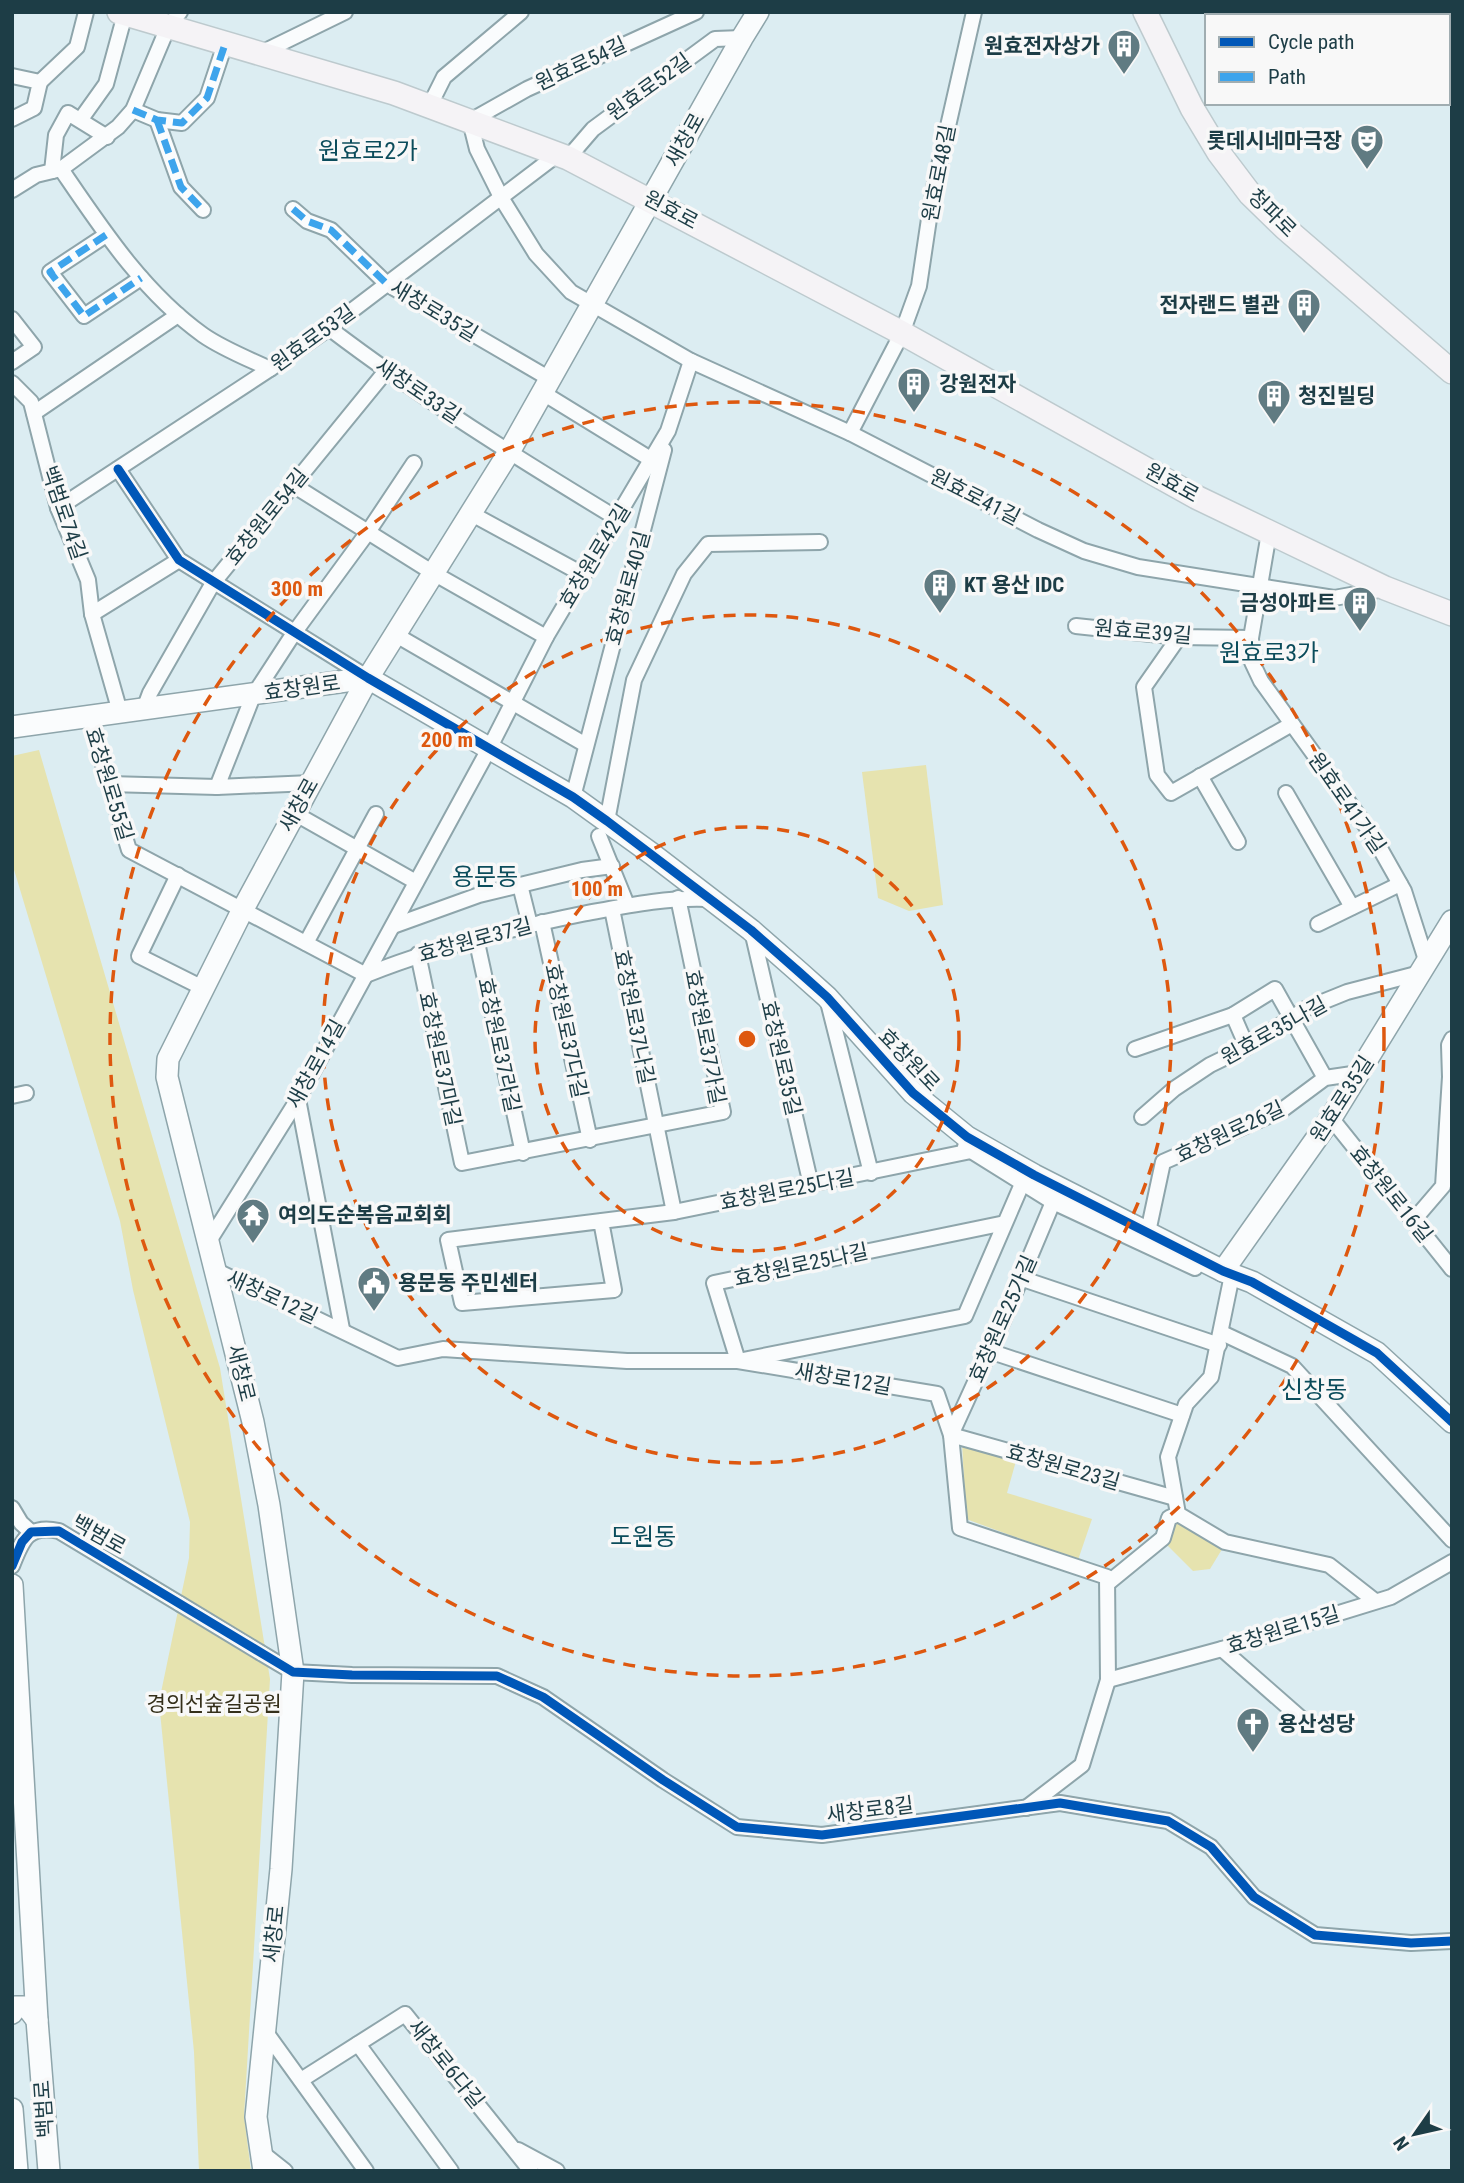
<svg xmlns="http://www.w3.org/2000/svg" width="1464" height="2183" font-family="'Roboto Condensed','Noto Sans KR',sans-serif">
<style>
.green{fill:#e6e3af}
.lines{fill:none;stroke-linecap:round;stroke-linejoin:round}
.street-casing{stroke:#8ea5ab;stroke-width:18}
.secondary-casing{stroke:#8ea5ab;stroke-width:24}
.primary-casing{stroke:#bdcace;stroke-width:26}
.street{stroke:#fafcfd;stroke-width:14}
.secondary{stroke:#fafcfd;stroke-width:21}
.primary{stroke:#f5f3f6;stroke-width:23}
.street-bridge-casing{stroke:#8ea5ab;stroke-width:18;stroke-linecap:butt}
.street-bridge{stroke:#fafcfd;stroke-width:14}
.quiet{stroke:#3da4ec;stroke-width:7;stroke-dasharray:14 7;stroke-linecap:butt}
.cycleway-casing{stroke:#f8f8f8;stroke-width:13}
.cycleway{stroke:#0057b8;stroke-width:9}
.ring{fill:none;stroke:#de580f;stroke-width:3.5;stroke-dasharray:12 9}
.labels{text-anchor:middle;stroke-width:7;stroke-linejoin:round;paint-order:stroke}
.poi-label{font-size:21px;font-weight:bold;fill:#1d3d46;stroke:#f8f8f8;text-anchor:start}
.street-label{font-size:21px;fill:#1d3d46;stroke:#f8f8f8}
.park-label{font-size:21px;fill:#342f1a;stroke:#f8f8f8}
.quarter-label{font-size:24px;fill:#0b4c5b;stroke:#f8f8f8}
.centre{fill:#de580f;stroke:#f8f8f8;stroke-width:3.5}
.ring-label{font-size:21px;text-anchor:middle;font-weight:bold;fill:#de580f;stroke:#f8f8f8;stroke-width:7;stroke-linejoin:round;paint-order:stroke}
</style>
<rect width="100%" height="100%" fill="#dcedf2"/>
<g class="green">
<path d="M39,750L220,1368L270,1679L244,2116L251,2171H199L194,2052L159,1702L189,1558L190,1522L133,1290L120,1221L12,863V756Z"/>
<path d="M926,765L943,905L909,911L878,898L862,772Z"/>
<path d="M962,1443L1016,1461L1007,1493L1092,1519L1078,1560L966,1519Z"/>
<path d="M1180,1519L1224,1546L1210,1569L1193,1571L1167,1545L1175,1523Z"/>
</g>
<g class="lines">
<defs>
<g id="street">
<path d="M696,12L527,89L470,121L477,149L502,199L536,254L571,292L691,361L850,433L1038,530L1084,551L1138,567L1334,598L1384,589"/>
<path d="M259,54L345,12"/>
<path d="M12,76L40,82L34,108L12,119"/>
<path d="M40,82L77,47L86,12"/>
<path d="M430,105L444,77L521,12"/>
<path d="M133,110L157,120L182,123L207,98L225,44"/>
<path d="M81,119L106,84L125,14"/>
<path d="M157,120L181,187L203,210"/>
<path d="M568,158L593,129L715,39L742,38"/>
<path d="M61,169C102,229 143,292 203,335C223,349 249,359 270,369"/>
<path d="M52,171L56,135L68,113L107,137"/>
<path d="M12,190L36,175L61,169L118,127L133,110L168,27L180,12"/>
<path d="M293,209L307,221L331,230L387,284L550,379"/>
<path d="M106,235L50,272L84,316L141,278"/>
<path d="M12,319L34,347L12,362"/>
<path d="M329,328C421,398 519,459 618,519"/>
<path d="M12,383L31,402L58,508L88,580L92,614L120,712"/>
<path d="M543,393L652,460"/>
<path d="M34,413L178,315"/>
<path d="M850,433L902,333L919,286L933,192L974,12"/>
<path d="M118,469L179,560L368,678"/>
<path d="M293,485L435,574L546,637"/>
<path d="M58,508L270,369L329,328L558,154"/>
<path d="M472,514L584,575"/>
<path d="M1269,533L1251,638L1252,662L1261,681L1373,836L1404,891L1427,963"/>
<path d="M92,614L179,560"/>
<path d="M1076,626L1179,637L1251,638"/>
<path d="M396,635L586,745"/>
<path d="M1179,637L1144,687L1157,775L1171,793L1292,724"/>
<path d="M144,709L150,693L213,583L386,371"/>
<path d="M88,715L129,850L366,975C436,947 508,929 582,914C625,906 666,897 709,899"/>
<path d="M1200,776L1238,842"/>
<path d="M311,783L217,787L253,696L294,633L368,532L414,463"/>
<path d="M109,784L217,787"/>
<path d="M1286,793L1352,907"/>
<path d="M573,797L664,450"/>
<path d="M294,813L416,882"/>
<path d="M607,821L634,680L684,574L708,544L820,542"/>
<path d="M599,836L627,905"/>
<path d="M178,875L139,956L203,988"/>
<path d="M520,885L530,925"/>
<path d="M612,909L674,1212"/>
<path d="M542,922L590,1140"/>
<path d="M1318,924L1400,884"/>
<path d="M393,926L479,895L582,870L612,866"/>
<path d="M752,931L811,1185"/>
<path d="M476,938L523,1153"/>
<path d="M306,943L376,814"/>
<path d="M418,954L462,1163L723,1112L678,898"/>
<path d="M828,1002L871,1173"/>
<path d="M1233,1015L1275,989L1325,1078"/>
<path d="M1135,1049L1233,1015L1247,1047"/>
<path d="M12,1096L26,1093"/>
<path d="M298,1099L342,1329"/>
<path d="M1142,1117L1174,1089L1210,1065L1247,1047L1305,1009L1347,992L1420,973"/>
<path d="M1331,1118L1452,1269"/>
<path d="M965,1147L1053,1202L1195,1268"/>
<path d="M1053,1202L1003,1321L951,1435L1175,1498"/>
<path d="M601,1221L614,1290L462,1303L448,1240L674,1212L971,1151"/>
<path d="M1413,1221L1443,1186L1450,1077L1449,1045L1452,1039"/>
<path d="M1005,1223L714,1283L738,1361L965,1316L1022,1184"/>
<path d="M1148,1232L1163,1162L1282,1110L1325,1078L1359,1073"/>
<path d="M209,1241L298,1099L490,747L546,637L668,431L691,361"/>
<path d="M217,1271L398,1358L443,1349L627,1361H738L937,1394L951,1435L960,1528L1107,1577L1108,1680L1082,1765L1026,1808"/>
<path d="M1232,1275L1211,1377L1186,1404L1168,1457L1178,1514L1225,1542L1329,1565L1375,1601"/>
<path d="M1020,1278L1219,1345"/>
<path d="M1222,1333L1292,1366L1452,1540"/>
<path d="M989,1351L1182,1415"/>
<path d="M12,1508L21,1523L31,1532"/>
<path d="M12,1566C22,1541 27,1524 59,1531L180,1604"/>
<path d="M1108,1583L1163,1538L1169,1518L1178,1514"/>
<path d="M1222,1649L1304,1721"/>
<path d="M261,1653L293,1672L352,1675L497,1676L543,1697L663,1780L737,1827L822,1835L1060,1803L1168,1821L1211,1847L1254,1897L1315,1935L1411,1943L1452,1941"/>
<path d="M1108,1680L1222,1649L1391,1597L1452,1562"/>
<path d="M265,2031L366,2171"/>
<path d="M358,2044L451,2171"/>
<path d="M301,2080L405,2014L531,2171"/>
<path d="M518,2150L557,2171"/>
<path d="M261,2152L285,2171"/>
</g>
<g id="secondary">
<path d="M12,727L368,678L573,797L652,854L751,930L799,972L827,997L913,1093L967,1137L1034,1175L1223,1271L1252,1282L1377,1353L1452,1422"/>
<path d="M1223,1271L1331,1118L1452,921"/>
<path d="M12,1585L37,2020L49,2171"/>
<path d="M12,2013L15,2007H27L37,2020"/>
<path d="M12,2109L17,2171"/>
<path d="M264,2171L256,2117L281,1869L293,1672L269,1505L253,1422L167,1077L168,1059L243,909L368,678L509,452L742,38L758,12"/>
</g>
<g id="primary">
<path d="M119,12L394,93L568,158L902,333L1196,497L1385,588L1452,614"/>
<path d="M1145,12L1192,108L1219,153L1250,194L1285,228L1452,372"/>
</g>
</defs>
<use href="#street" class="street-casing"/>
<use href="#secondary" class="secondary-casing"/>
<use href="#primary" class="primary-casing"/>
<use href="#street" class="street"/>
<use href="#secondary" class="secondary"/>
<use href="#primary" class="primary"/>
<defs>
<path id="street-bridge" d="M180,1604L261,1653"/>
</defs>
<use href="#street-bridge" class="street-bridge-casing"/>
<use href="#street-bridge" class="street-bridge"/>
<g class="quiet">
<path d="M133,110L157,120L182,123L207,98L225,44"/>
<path d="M157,120L181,187L203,210"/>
<path d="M293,209L307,221L331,230L387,284"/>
<path d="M106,235L50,272L84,316L141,278"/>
</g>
<defs>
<g id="cycleway">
<path d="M118,469L179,560L368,678L573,797L607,821L751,930L799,972L827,997L913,1093L967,1137L1034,1175L1223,1271L1252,1282L1377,1353L1452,1422"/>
<path d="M12,1566L22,1542L31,1532L59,1531L293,1672L352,1675L497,1676L543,1697L663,1780L737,1827L822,1835L1060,1803L1168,1821L1211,1847L1254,1897L1315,1935L1411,1943L1452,1941"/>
</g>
</defs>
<use href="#cycleway" class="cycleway-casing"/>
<use href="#cycleway" class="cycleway"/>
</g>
<g class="ring">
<circle cx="747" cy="1039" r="212"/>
<circle cx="747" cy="1039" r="424"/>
<circle cx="747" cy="1039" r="637"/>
</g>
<defs>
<symbol id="building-pin" viewBox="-11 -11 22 30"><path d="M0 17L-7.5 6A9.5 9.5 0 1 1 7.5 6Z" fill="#607b82" stroke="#f8f8f8"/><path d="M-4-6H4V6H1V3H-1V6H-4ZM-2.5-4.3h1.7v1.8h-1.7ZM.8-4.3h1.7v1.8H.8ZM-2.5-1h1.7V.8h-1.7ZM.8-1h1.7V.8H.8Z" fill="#fff"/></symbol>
<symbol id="theatre-pin" viewBox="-11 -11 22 30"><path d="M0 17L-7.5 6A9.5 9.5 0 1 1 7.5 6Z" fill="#607b82" stroke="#f8f8f8"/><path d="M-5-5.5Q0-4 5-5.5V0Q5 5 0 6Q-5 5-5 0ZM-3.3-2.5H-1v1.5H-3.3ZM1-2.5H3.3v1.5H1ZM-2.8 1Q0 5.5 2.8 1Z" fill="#fff"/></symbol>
<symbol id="temple-pin" viewBox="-11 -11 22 30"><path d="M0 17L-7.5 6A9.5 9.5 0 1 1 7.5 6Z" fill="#607b82" stroke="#f8f8f8"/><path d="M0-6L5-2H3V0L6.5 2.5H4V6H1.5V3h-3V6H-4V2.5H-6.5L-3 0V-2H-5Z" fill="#fff"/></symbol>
<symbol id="civic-pin" viewBox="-11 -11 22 30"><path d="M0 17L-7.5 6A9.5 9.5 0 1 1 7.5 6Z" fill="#607b82" stroke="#f8f8f8"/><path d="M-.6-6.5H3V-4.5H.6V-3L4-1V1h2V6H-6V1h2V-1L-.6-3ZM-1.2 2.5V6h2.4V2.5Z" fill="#fff"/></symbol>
<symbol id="church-pin" viewBox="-11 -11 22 30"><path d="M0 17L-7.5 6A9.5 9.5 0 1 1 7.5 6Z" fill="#607b82" stroke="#f8f8f8"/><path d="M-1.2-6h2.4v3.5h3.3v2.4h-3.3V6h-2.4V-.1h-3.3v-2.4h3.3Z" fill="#fff"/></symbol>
</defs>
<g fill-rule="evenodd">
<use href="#building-pin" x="1105" y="27" width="38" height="52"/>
<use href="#theatre-pin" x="1348" y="122" width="38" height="52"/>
<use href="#building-pin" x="1285" y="286" width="38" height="52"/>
<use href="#building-pin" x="895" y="365" width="38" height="52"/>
<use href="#building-pin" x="1255" y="377" width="38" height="52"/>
<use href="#building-pin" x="921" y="566" width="38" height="52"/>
<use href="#building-pin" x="1341" y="584" width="38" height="52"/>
<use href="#temple-pin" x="234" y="1196" width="38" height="52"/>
<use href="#civic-pin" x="355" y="1264" width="38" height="52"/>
<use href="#church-pin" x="1234" y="1705" width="38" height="52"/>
</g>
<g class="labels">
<g class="poi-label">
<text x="1100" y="53" text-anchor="end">원효전자상가</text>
<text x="1342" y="148" text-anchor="end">롯데시네마극장</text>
<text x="1280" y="312" text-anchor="end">전자랜드 별관</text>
<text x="939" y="391">강원전자</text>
<text x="1298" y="403">청진빌딩</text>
<text x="964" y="592">KT 용산 IDC</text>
<text x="1336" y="610" text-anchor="end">금성아파트</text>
<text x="278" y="1222">여의도순복음교회회</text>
<text x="398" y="1290">용문동 주민센터</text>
<text x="1278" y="1731">용산성당</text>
</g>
<g class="street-label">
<text transform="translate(581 64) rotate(-25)" y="7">원효로54길</text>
<text transform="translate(649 87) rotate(-36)" y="7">원효로52길</text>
<text transform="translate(685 140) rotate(-61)" y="7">새창로</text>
<text transform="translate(939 173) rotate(-79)" y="7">원효로48길</text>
<text transform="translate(671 210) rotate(28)" y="7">원효로</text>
<text transform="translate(1272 213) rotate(45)" y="7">청파로</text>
<text transform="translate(434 311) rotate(31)" y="7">새창로35길</text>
<text transform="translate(313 338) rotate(-36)" y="7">원효로53길</text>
<text transform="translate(418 391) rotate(34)" y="7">새창로33길</text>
<text transform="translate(1172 483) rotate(29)" y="7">원효로</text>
<text transform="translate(975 497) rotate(27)" y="7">원효로41길</text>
<text transform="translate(64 513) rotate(71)" y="7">백범로74길</text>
<text transform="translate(267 517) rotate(-51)" y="7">효창원로54길</text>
<text transform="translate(595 556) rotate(-59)" y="7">효창원로42길</text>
<text transform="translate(628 588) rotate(-75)" y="7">효창원로40길</text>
<text transform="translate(1143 632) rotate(5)" y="7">원효로39길</text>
<text transform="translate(302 688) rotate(-8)" y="7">효창원로</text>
<text transform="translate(109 784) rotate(73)" y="7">효창원로55길</text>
<text transform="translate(1347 803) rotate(55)" y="7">원효로41가길</text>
<text transform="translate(299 805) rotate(-61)" y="7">새창로</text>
<text transform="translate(475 940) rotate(-15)" y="7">효창원로37길</text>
<text transform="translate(634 1017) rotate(79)" y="7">효창원로37나길</text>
<text transform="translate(566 1031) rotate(78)" y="7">효창원로37다길</text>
<text transform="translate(1274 1031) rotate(-29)" y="7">원효로35나길</text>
<text transform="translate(705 1037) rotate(79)" y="7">효창원로37가길</text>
<text transform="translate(499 1045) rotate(78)" y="7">효창원로37라길</text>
<text transform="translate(781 1058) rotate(77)" y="7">효창원로35길</text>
<text transform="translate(440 1059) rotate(78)" y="7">효창원로37마길</text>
<text transform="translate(909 1060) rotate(46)" y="7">효창원로</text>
<text transform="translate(316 1064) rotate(-61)" y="7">새창로14길</text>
<text transform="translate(1342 1099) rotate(-57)" y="7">원효로35길</text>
<text transform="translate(1230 1132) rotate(-25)" y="7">효창원로26길</text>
<text transform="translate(787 1190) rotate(-11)" y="7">효창원로25다길</text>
<text transform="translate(1391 1194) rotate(51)" y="7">효창원로16길</text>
<text transform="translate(801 1265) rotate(-12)" y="7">효창원로25나길</text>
<text transform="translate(272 1297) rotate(25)" y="7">새창로12길</text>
<text transform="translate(1003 1319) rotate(-66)" y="7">효창원로25가길</text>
<text transform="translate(241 1373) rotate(76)" y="7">새창로</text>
<text transform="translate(843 1379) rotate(10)" y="7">새창로12길</text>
<text transform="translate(1063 1467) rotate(16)" y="7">효창원로23길</text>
<text transform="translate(99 1535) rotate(29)" y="7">백범로</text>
<text transform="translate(1283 1630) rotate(-17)" y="7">효창원로15길</text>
<text transform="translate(870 1810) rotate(-7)" y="7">새창로8길</text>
<text transform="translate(274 1934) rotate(-84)" y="7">새창로</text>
<text transform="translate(446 2064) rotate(51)" y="7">새창로6다길</text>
<text transform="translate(44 2109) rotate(-94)" y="7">백범로</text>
</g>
<g class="park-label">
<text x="214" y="1711">경의선숲길공원</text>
</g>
<g class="quarter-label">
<text x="368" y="159">원효로2가</text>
<text x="1269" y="661">원효로3가</text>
<text x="485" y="885">용문동</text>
<text x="1314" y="1398">신창동</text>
<text x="643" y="1545">도원동</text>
</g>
</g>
<circle cx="747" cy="1039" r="10" class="centre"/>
<g class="ring-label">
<text x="297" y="596">300 m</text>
<text x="447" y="747">200 m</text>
<text x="597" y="896">100 m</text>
</g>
<rect width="1464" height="2183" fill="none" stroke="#1d3d46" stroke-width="28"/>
<rect x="1205" y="14" width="245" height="91" fill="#f8f8f8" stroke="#a0adb1" stroke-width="2"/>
<rect x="1219" y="37" width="35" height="10" fill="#0057b8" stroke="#a0adb1" stroke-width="2"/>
<text x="1268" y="49" font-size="21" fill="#1d3d46">Cycle path</text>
<rect x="1219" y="72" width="35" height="10" fill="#3da4ec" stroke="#a0adb1" stroke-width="2"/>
<text x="1268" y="84" font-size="21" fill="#1d3d46">Path</text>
<g transform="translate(1415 2134) rotate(236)" stroke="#f8f8f8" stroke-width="5" paint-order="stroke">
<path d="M0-5L12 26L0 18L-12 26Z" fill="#1d3d46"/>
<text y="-10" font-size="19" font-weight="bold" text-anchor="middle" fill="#1d3d46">N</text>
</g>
</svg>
